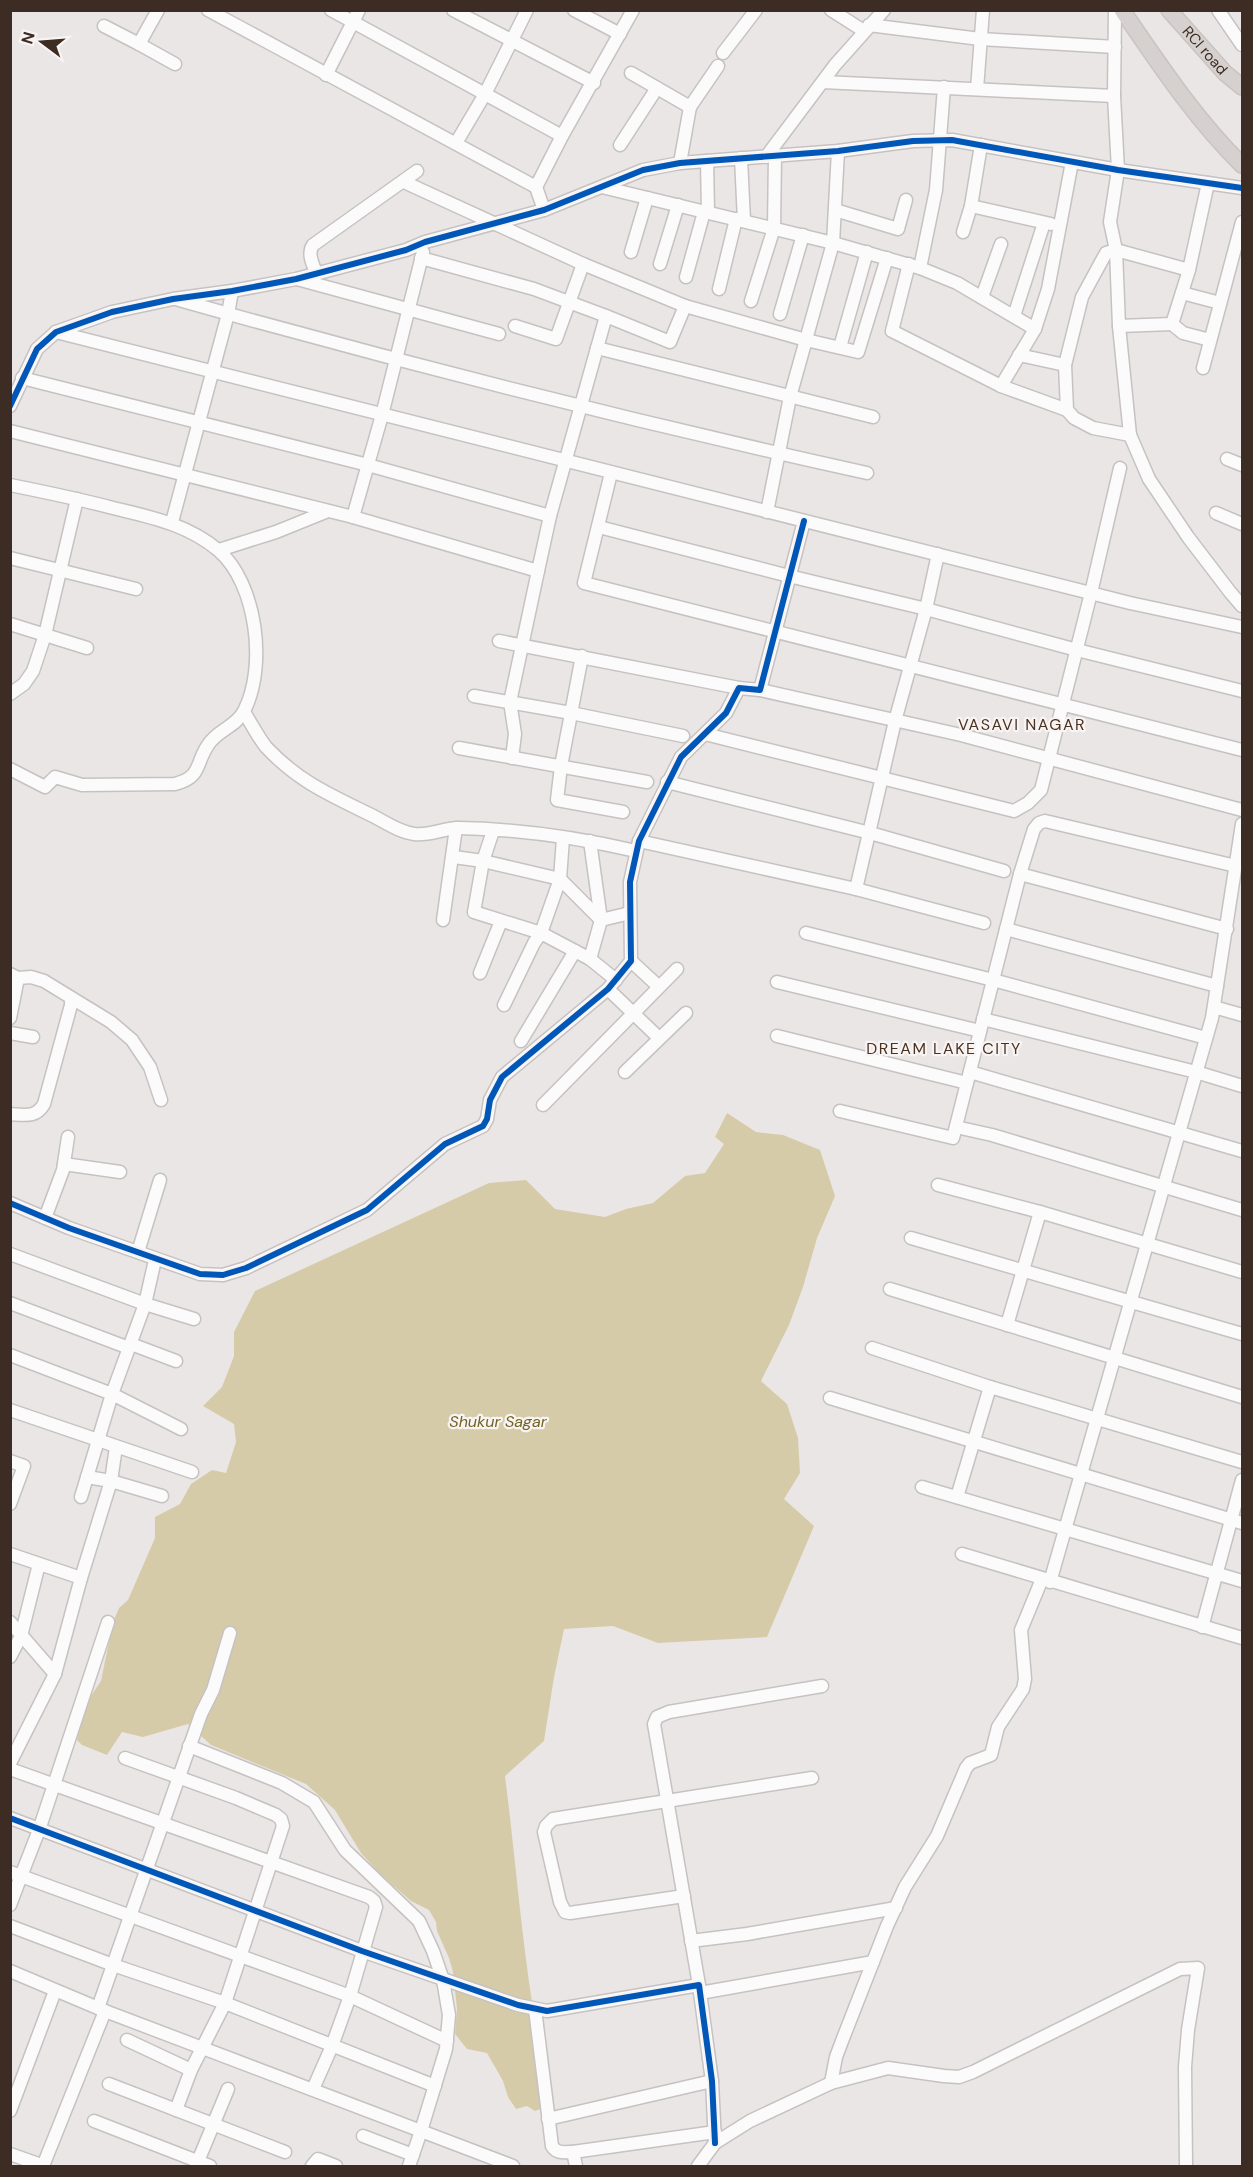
<svg xmlns="http://www.w3.org/2000/svg" width="1253" height="2177" font-family="'DM Sans',sans-serif">
<style>
.water{fill:#d6cba9}
.lines{fill:none;stroke-linecap:round;stroke-linejoin:round}
.minor-casing{stroke:#c6c2c1;stroke-width:15}
.major-casing{stroke:#c9c4c1;stroke-width:18}
.minor{stroke:#fcfbfb;stroke-width:12}
.major{stroke:#d6d1cf;stroke-width:15}
.cycleway-casing{stroke:#f8f4f3;stroke-width:10}
.cycleway{stroke:#0057b8;stroke-width:6}
.labels{text-anchor:middle;stroke-width:4.5;stroke-linejoin:round;paint-order:stroke}
.street-label{font-size:15px;fill:#3c2c24;stroke:#f8f4f3}
.neighbourhood-label{font-size:16px;letter-spacing:1.5px;fill:#4c3221;stroke:#f8f4f3}
.water-label{font-size:16px;font-style:italic;fill:#736222;stroke:#f8f4f3}
</style>
<rect width="100%" height="100%" fill="#eae6e5"/>
<path class="water" d="M727,1113L756,1132L783,1135L820,1150L835,1196L817,1238L803,1287L789,1325L761,1381L787,1404L798,1438L800,1473L784,1499L814,1526L767,1637L658,1643L613,1626L564,1629L554,1677L544,1741L505,1776C515,1854 521,1932 533,2009C539,2044 544,2079 556,2112L546,2107L535,2111L527,2106L516,2109L508,2097L503,2081L487,2053L467,2049L455,2034L457,2009L453,1972L449,1958L437,1931L436,1922L429,1910L411,1901L380,1874L361,1853L335,1810L306,1784L211,1745L188,1724L143,1737L122,1732L107,1755L82,1745L77,1740L84,1706L101,1681L113,1622L119,1608L128,1600L155,1538V1517L180,1504L191,1484L212,1470L226,1473L236,1442L234,1424L203,1406L222,1387L234,1356V1332L255,1291L489,1183L526,1180L555,1209L605,1217L626,1209L653,1203L685,1176L705,1173L724,1144L715,1137Z"/>
<g class="lines">
<defs>
<g id="minor">
<path d="M208,10L536,187L562,136L633,10"/>
<path d="M331,10L562,136"/>
<path d="M453,10L594,83"/>
<path d="M574,10L620,34"/>
<path d="M831,10L864,31"/>
<path d="M1115,10L1114,96L1118,170L1110,222L1116,250L1119,326L1130,435L1149,479L1188,537L1230,592L1242,606"/>
<path d="M1218,10L1242,45"/>
<path d="M869,25L980,39L1115,47"/>
<path d="M104,26L139,44L158,10"/>
<path d="M139,44L175,64"/>
<path d="M723,53L756,10"/>
<path d="M631,73L690,107L680,163"/>
<path d="M326,75L359,10"/>
<path d="M823,82L1114,96"/>
<path d="M977,89L983,10"/>
<path d="M690,107L718,66"/>
<path d="M456,143L485,94L527,10"/>
<path d="M620,145L657,88"/>
<path d="M766,157L835,65L884,10"/>
<path d="M741,158L744,221"/>
<path d="M707,161L708,212"/>
<path d="M404,182L583,264"/>
<path d="M536,187L544,210"/>
<path d="M602,187L833,243L920,268L957,283L1035,329"/>
<path d="M971,206L1051,224"/>
<path d="M835,210L898,229L906,200"/>
<path d="M963,232L971,206L981,145"/>
<path d="M631,252L647,198"/>
<path d="M660,264L678,205"/>
<path d="M909,264L892,331L1001,386L1067,410"/>
<path d="M920,268L936,190L944,87"/>
<path d="M316,273C313,264 307,254 313,245L417,171"/>
<path d="M686,277L704,212"/>
<path d="M297,279L499,334"/>
<path d="M719,289L736,219"/>
<path d="M1182,293L1220,303"/>
<path d="M982,297L1001,244"/>
<path d="M179,300C406,364 636,422 867,473"/>
<path d="M751,301L774,228L775,155"/>
<path d="M780,314L803,235"/>
<path d="M606,316L670,342L685,306"/>
<path d="M1014,316L1044,223"/>
<path d="M1172,324L1183,333L1210,340"/>
<path d="M515,326L556,339L583,264L685,306L806,340L858,352L887,258"/>
<path d="M1119,326L1172,324L1189,270L1208,183"/>
<path d="M56,332L1130,603L1242,627"/>
<path d="M840,347L867,252"/>
<path d="M597,348L873,417"/>
<path d="M1019,355L1065,365"/>
<path d="M1203,368L1242,222"/>
<path d="M22,378L368,465L550,516"/>
<path d="M1001,386L1035,329L1048,289L1072,162"/>
<path d="M10,406L37,349L56,332L112,312L173,299L232,291L296,279L406,250L425,242L544,210L643,170L680,163L838,151L913,141L952,140L1118,170L1242,188"/>
<path d="M10,431L353,517L538,571L550,516L606,316L534,289L421,258"/>
<path d="M1130,435L1093,428L1074,418L1067,410L1065,365L1082,297L1106,253L1116,250L1189,270"/>
<path d="M1227,459L1242,465"/>
<path d="M611,473L584,583L1242,750"/>
<path d="M10,485C45,492 79,499 113,508C150,517 187,524 218,550C257,583 267,667 244,711C236,727 217,730 208,745C195,764 202,777 175,784L82,785L55,777L45,787L10,769"/>
<path d="M767,512L790,397L833,243L838,151"/>
<path d="M1216,513L1242,524"/>
<path d="M353,517L382,415L423,252"/>
<path d="M172,522L228,314L232,291"/>
<path d="M599,527L789,576L926,609L1077,650L1242,691"/>
<path d="M219,550L276,532L328,511"/>
<path d="M10,558L136,589"/>
<path d="M10,624L87,648"/>
<path d="M499,641L739,688"/>
<path d="M582,656L561,766L557,800L623,812"/>
<path d="M760,690L961,735L1242,810"/>
<path d="M10,694L24,684L33,671L45,635L77,499"/>
<path d="M474,696L571,713L683,736"/>
<path d="M244,712C251,723 258,737 266,747C298,781 328,794 369,814C384,821 398,832 414,834C430,836 444,828 459,828C518,829 580,838 636,851"/>
<path d="M705,734L1014,811L1028,803L1041,790L1091,593L1120,468"/>
<path d="M459,748L647,782"/>
<path d="M512,758L515,734L510,702L538,571"/>
<path d="M667,782L870,833L1004,871"/>
<path d="M493,831L483,861L474,912L541,933L534,943L504,1005"/>
<path d="M563,838L560,879L541,933L590,959L616,980"/>
<path d="M590,841L601,920L590,959"/>
<path d="M639,841L856,889L984,923"/>
<path d="M454,857L483,861L560,879L601,920L630,913"/>
<path d="M1020,874L1227,929"/>
<path d="M856,889L895,721L926,609L938,554"/>
<path d="M443,920L456,828"/>
<path d="M1006,929L1217,986"/>
<path d="M806,933L993,980L1206,1038"/>
<path d="M631,961L658,986"/>
<path d="M480,973L501,921"/>
<path d="M10,974L18,978L31,977L44,981L111,1022L132,1040L150,1067L161,1100"/>
<path d="M777,982L980,1031"/>
<path d="M608,989L659,1038"/>
<path d="M1214,1007L1242,1015"/>
<path d="M10,1018L18,978"/>
<path d="M983,1019L1196,1072L1242,1086"/>
<path d="M10,1033L33,1037"/>
<path d="M777,1036L967,1083"/>
<path d="M521,1041L575,951"/>
<path d="M625,1072L686,1013"/>
<path d="M970,1072L1242,1151"/>
<path d="M543,1105L677,969"/>
<path d="M840,1111L953,1138L1020,874L1034,829L1039,823L1045,821L1236,866"/>
<path d="M10,1114C25,1115 36,1118 44,1104L71,1005V998"/>
<path d="M956,1127L992,1135L1242,1210"/>
<path d="M64,1164L120,1172"/>
<path d="M938,1185L1040,1212L1242,1272"/>
<path d="M10,1203L69,1228L200,1274L223,1275L246,1268L367,1210L445,1144L483,1126L487,1119L490,1100L502,1077L608,989L631,961L630,882L639,841L681,757L726,713L739,688L760,690L804,521"/>
<path d="M45,1218L63,1170L68,1137"/>
<path d="M911,1238L1242,1334"/>
<path d="M138,1252L160,1180"/>
<path d="M10,1254L145,1304L194,1319"/>
<path d="M890,1289L1242,1397"/>
<path d="M10,1303L129,1348"/>
<path d="M1007,1325L1040,1212"/>
<path d="M131,1344L176,1361"/>
<path d="M872,1348L990,1387L1242,1462"/>
<path d="M10,1355L112,1394L181,1429"/>
<path d="M830,1398L1242,1523"/>
<path d="M10,1410L192,1472"/>
<path d="M10,1461L24,1466L10,1504"/>
<path d="M87,1477L111,1481L162,1496"/>
<path d="M922,1487L1242,1581"/>
<path d="M81,1497L112,1394L145,1304L155,1260"/>
<path d="M957,1497L990,1387"/>
<path d="M10,1554L81,1578"/>
<path d="M962,1554L1242,1638"/>
<path d="M1050,1582L1212,1018L1242,824"/>
<path d="M10,1622L55,1674L81,1578L111,1481L116,1447"/>
<path d="M1202,1627L1242,1480"/>
<path d="M10,1657L21,1636L39,1564"/>
<path d="M189,1746L282,1783L314,1802L345,1850L419,1921L433,1951L443,1980L449,2015L446,2049L421,2131L513,2166"/>
<path d="M125,1758L236,1798L276,1815L281,1819L283,1826L225,2003L191,2070L176,2110"/>
<path d="M10,1763L55,1674"/>
<path d="M10,1769L369,1897L374,1901L376,1907L350,1996L332,2046L313,2089"/>
<path d="M10,1818L362,1951L518,2005L547,2011L699,1985L712,2081L715,2143"/>
<path d="M10,1872L21,1876L39,1830L108,1622"/>
<path d="M684,1896L570,1913L565,1912L560,1902L544,1832L546,1826L553,1819L812,1778"/>
<path d="M10,1905L21,1876L350,1996L447,2041"/>
<path d="M10,1926L113,1965L225,2003L435,2086"/>
<path d="M691,1941L747,1934L896,1908"/>
<path d="M10,1971L105,2011L421,2131L409,2166"/>
<path d="M699,1985L654,1724L657,1717L669,1712L822,1686"/>
<path d="M700,1993L873,1962"/>
<path d="M98,2008L201,1714L213,1690L230,1633"/>
<path d="M535,2009L552,2146C557,2154 564,2152 573,2152L576,2166"/>
<path d="M127,2040L191,2070"/>
<path d="M831,2083L836,2057L842,2041L887,1926L905,1887L937,1836L966,1768L970,1763L991,1755L998,1727L1023,1689L1025,1679L1021,1630L1042,1579"/>
<path d="M109,2084L285,2152"/>
<path d="M10,2111L55,1991"/>
<path d="M548,2119L712,2081"/>
<path d="M94,2121L210,2166"/>
<path d="M363,2136L413,2155"/>
<path d="M573,2152L715,2132"/>
<path d="M10,2154L44,2166"/>
<path d="M43,2166L105,2011"/>
<path d="M196,2166L228,2089"/>
<path d="M312,2166L318,2159L336,2166"/>
<path d="M698,2166L715,2143L750,2121L831,2083L888,2068L944,2076L959,2077L973,2072L1180,1969L1198,1968L1188,2030L1185,2067L1186,2166"/>
</g>
<g id="major">
<path d="M1122,10C1159,64 1196,120 1242,165"/>
<path id="s1" d="M1169,10L1225,73L1242,87"/>
</g>
</defs>
<use href="#minor" class="minor-casing"/>
<use href="#major" class="major-casing"/>
<use href="#minor" class="minor"/>
<use href="#major" class="major"/>
<defs>
<g id="cycleway">
<path d="M10,406L37,349L56,332L112,312L173,299L232,291L296,279L406,250L425,242L544,210L643,170L680,163L838,151L913,141L952,140L1118,170L1242,188"/>
<path d="M10,1203L69,1228L200,1274L223,1275L246,1268L367,1210L445,1144L483,1126L487,1119L490,1100L502,1077L608,989L631,961L630,882L639,841L681,757L726,713L739,688L760,690L804,521"/>
<path d="M10,1818L362,1951L518,2005L547,2011L699,1985L712,2081L715,2143"/>
</g>
</defs>
<use href="#cycleway" class="cycleway-casing"/>
<use href="#cycleway" class="cycleway"/>
</g>
<g class="labels">
<g class="street-label">
<text dy="5" stroke="none"><textPath href="#s1" startOffset="54">RCI road</textPath></text>
</g>
<g class="neighbourhood-label">
<text x="1022" y="730">VASAVI NAGAR</text>
<text x="944" y="1054">DREAM LAKE CITY</text>
</g>
<g class="water-label">
<text x="498" y="1427">Shukur Sagar</text>
</g>
</g>
<rect width="1253" height="2177" fill="none" stroke="#3c2c24" stroke-width="24"/>
<g transform="translate(42 42) rotate(286)" stroke="#f8f4f3" stroke-width="4.5" paint-order="stroke">
<path d="M0-4.5L10 22L0 15L-10 22Z" fill="#3c2c24"/>
<text y="-9" font-size="16" font-weight="bold" text-anchor="middle" fill="#3c2c24">N</text>
</g>
</svg>
